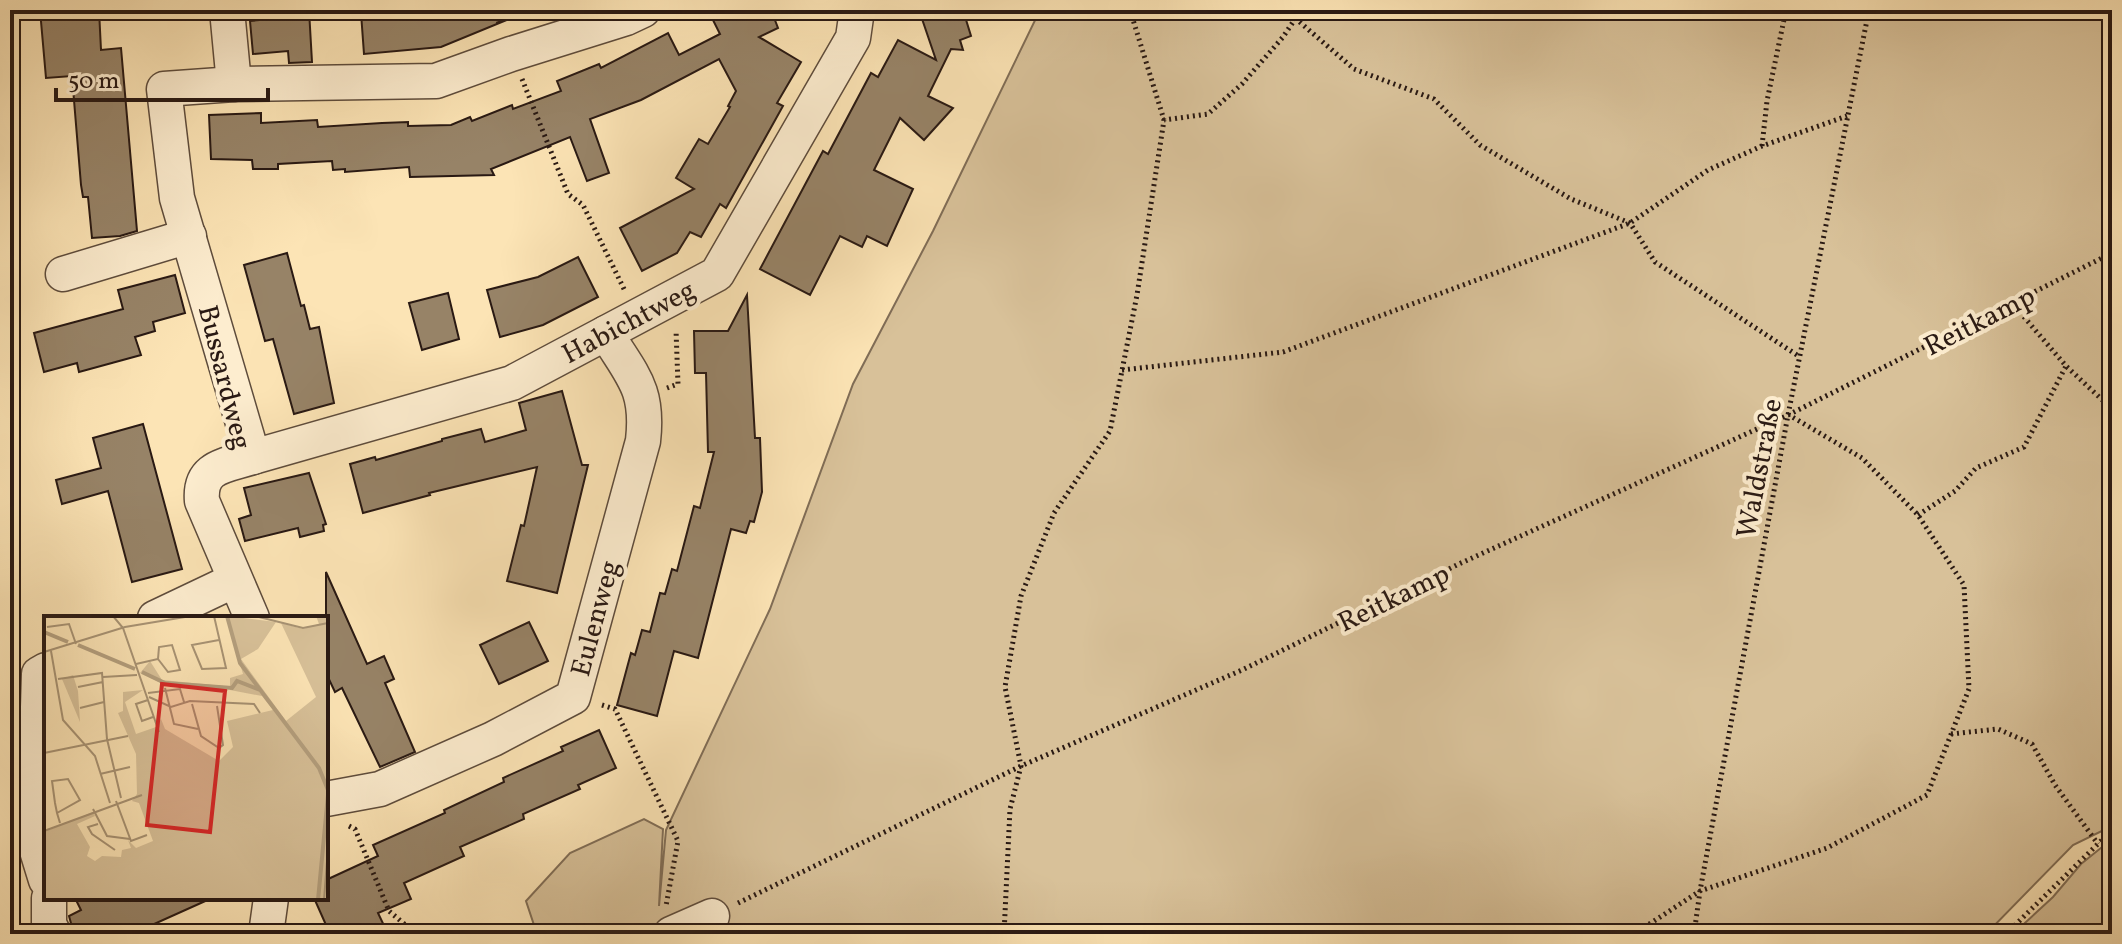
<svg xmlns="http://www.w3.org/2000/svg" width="2122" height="944" font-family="Vollkorn,serif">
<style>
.green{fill:#d8c199;stroke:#806d56;stroke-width:2}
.building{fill:#978367;stroke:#291913;stroke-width:2}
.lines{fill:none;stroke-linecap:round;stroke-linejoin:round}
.street-casing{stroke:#5e4c3c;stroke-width:37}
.path{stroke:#291913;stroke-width:5;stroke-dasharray:2 4;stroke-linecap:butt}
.street{stroke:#fdedcf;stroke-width:34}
.labels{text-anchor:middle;stroke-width:8;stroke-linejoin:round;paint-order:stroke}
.street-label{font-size:28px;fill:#291913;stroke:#fdedcf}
.inset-river{fill:none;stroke:#b49f7e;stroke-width:4}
.inset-road{fill:none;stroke:#a89374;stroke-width:2}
.view{fill:#d62828;fill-opacity:0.15;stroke:#d62828;stroke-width:4}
.inset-edge{fill:none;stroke:#291913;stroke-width:4}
</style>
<rect width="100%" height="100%" fill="#fce4b5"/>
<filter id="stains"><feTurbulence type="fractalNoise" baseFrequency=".0025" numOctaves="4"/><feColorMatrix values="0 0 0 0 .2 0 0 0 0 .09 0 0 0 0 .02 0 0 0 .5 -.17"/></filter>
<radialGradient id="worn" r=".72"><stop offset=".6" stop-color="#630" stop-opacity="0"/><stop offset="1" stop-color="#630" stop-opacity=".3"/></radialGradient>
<g class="green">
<path d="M1040,10H2112V826L2073,845L1986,934H657V928L639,934H537L526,901L570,853L644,819L663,829L659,906L666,830L770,609L853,384L933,231Z"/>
<path d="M2112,839V934H2013L2053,897L2081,864Z"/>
</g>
<g class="building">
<path d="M40,10H99L101,50L121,48L137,231L120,236L92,238L88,197H83L81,185L72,76L46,78Z"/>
<path d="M269,10H309L312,62L289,63L288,51L253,54L250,21L270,19Z"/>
<path d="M403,10H531L441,47L364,54L361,13Z"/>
<path d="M708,10H771L778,28L759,37L801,62L777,103L783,106L726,208L720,204L701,237L690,232L677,253L642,271L620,228L694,189L676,178L699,139L708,144L730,107L728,106L736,91L719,59L641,100L590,119L609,173L587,181L570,137L491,169L494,175L410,177L409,167L345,172V169L333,170L332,161L278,164V169H253L252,160L211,159L209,115L261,113V123L317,120L318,127L382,123L408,122V126L451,125L470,117L472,121L512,105L513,109L561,91L557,81L599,64L601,68L668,33L679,55L720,34Z"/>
<path d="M919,10H963L971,36L960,40L963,50L951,49L928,96L953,108L924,140L900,118L874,170L913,189L887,246L867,236L862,247L840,236L810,295L760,269L823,151L828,154L871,73L878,77L898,40L936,60Z"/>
<path d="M287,253L301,306L304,305L310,329L319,327L334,403L294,414L273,339L265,341L244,265Z"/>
<path d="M578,257L598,297L543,325L500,337L487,290L538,277Z"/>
<path d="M175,275L185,313L153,322L155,331L135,337L141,355L79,372L77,363L44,372L34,333L123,309L118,290Z"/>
<path d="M448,293L459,339L422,350L409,303Z"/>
<path d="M747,295L755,438H760L762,492L754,522L750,521L746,533L731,529L698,658L674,651L657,716L617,705L631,653L635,655L642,630L650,632L660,593L665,594L672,569L677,571L694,506L700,508L714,452H708L706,373H695L694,331H728Z"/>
<path d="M562,391L582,465H588L557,593L507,581L521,525L524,526L537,467L429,493L430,495L363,513L350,464L375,457L376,460L442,441V439L481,429L485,442L526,430L519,403Z"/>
<path d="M143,424L182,569L132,582L108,491L62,504L56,480L101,468L93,438Z"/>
<path d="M309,473L326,524L323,525L324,531L300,537L298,528L245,541L239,519L251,515L244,488Z"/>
<path d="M326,572L367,664L384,656L394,679L385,683L415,752L380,767L342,688L335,692L326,673Z"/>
<path d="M529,622L548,661L499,684L480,645Z"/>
<path d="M599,730L616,768L578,785L580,789L523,814L524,819L460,847L464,856L404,883L411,899L378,913L388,934H330L314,898H326V880L378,856L373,845L445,813L444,810L504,782L503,778L563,751L561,747Z"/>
<path d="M75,898H212L132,934H74L69,916L81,910Z"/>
</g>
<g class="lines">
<defs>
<g id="street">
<path d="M227,10L234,84L164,89L177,198L253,457C225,466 199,466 202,501L252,618"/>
<path d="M234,84L436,81L511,54L626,18L643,10"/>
<path d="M63,274L189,236"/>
<path d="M253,457L512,383L717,274L853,38L857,10"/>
<path d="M155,618L235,580"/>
<path d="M46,670L39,674L34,841L46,880"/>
<path d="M326,799L380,789L493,739L573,697L643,441C649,388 632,376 606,333"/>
<path d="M49,898V924L54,934"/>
<path d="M266,934L271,898"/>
<path d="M671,934L712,916"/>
</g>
</defs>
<use href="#street" class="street-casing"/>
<g class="path">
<path d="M494,10L500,26"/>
<path d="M1130,10L1164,120"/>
<path d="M1295,18L1354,69L1434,99L1480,145L1571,199L1630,223L1655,262L1800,357"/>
<path d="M522,79L568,194L583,205L625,291"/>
<path d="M1762,146L1767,101L1786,10"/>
<path d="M2012,303L2066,366L2112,409"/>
<path d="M1122,370L1283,352L1630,223L1708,170L1762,146L1847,116"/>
<path d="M667,388L678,384L676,330"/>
<path d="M10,498L12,661"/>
<path d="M1918,515L1955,491L1976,468L2024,447L2066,366"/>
<path d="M602,705L615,709L678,841L666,906"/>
<path d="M1951,734L1998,729L2032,744L2055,785L2098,844"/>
<path d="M349,826L355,829L389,911L416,934"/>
<path d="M738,903L1021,766L1242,670L1461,563L1788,415L2112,253"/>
<path d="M10,925L14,887"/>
<path d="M1004,934L1010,809L1021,766L1005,687L1021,596L1054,513L1110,431L1137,295L1164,120L1208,114L1242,84L1283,37L1301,10"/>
<path d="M1634,934L1700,891L1827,848L1927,795L1969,689L1964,585L1918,515L1862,458L1789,415"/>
<path d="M1694,934L1700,891L1788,415L1869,10"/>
<path d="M2006,934L2106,836L2112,833"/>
</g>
<use href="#street" class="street"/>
</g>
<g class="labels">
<g class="street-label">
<text transform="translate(1979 320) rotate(-27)" y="10">Reitkamp</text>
<text transform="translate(628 321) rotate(-28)" y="10">Habichtweg</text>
<text transform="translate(226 377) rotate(76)" y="10">Bussardweg</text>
<text transform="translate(1758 468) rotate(-79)" y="10">Waldstraße</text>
<text transform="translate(1393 597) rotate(-26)" y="10">Reitkamp</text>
<text transform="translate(594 618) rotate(-75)" y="10">Eulenweg</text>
</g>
</g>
<g transform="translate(44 616)">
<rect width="284" height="284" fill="#fce4b5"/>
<path d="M182,0L232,6L214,33L197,43L242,105L272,81L237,7L259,13L275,8L272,0H284V284H0V216L49,196L51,200L33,208L46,231L43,240L51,245L58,240L77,241L78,234L87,232L84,224L92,232L109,225L95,187L88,185L93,178L92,138L74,97L79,95V76L99,74L81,86L92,118L112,111L117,103L121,113L175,145L189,131L183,105L229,94L218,80L186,74V62L199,58ZM106,45L118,64L180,70L184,75L121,69L96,57ZM29,59L34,75L36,106L18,63Z" fill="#d8c199"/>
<path class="inset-river" d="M183,0L196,47L275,152L284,174M0,16L24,26M34,29L91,53M98,56L121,67L188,72L193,65L216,74M274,284L284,179"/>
<path class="inset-road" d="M69,0L79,12L115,116M170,0L182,52L158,53L148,29L175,24M211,0L259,12L284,7M3,11L25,8L32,28M7,35L19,104L51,140L66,187M0,36L81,11L147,0M92,48L114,43L115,31L128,29L136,54L124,56L114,43M59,61L93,59M14,63L58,57L63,123L77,182M34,71L59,66M121,72L130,108L154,113M104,77L136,73L140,86M105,81L127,91L146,85L210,88L216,97M104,84L92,88L98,105L109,101M148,88L157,120L175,132L179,129L173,90M36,92L60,86M0,137L84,120M56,158L86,151M72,185L87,225L103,219M49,193L63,220L86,223M13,197L36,184L24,163L8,165L11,187L13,197L16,207M54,208L44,211L48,218L71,234M0,215L98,179M280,284L284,232"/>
<path class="view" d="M118,68L181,75L166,216L103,209Z"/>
<rect width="284" height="284" class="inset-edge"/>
</g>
<rect width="2122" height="944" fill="none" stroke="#fce4b5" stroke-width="40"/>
<rect x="12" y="12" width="2098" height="920" fill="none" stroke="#291913" stroke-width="4"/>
<rect x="20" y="20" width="2082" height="904" fill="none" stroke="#291913" stroke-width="2"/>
<path d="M56 88v12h212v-12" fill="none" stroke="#291913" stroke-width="4"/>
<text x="68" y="88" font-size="24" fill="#291913" stroke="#fdedcf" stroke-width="6" paint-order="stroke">50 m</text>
<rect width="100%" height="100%" filter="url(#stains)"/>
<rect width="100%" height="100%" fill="url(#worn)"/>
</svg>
